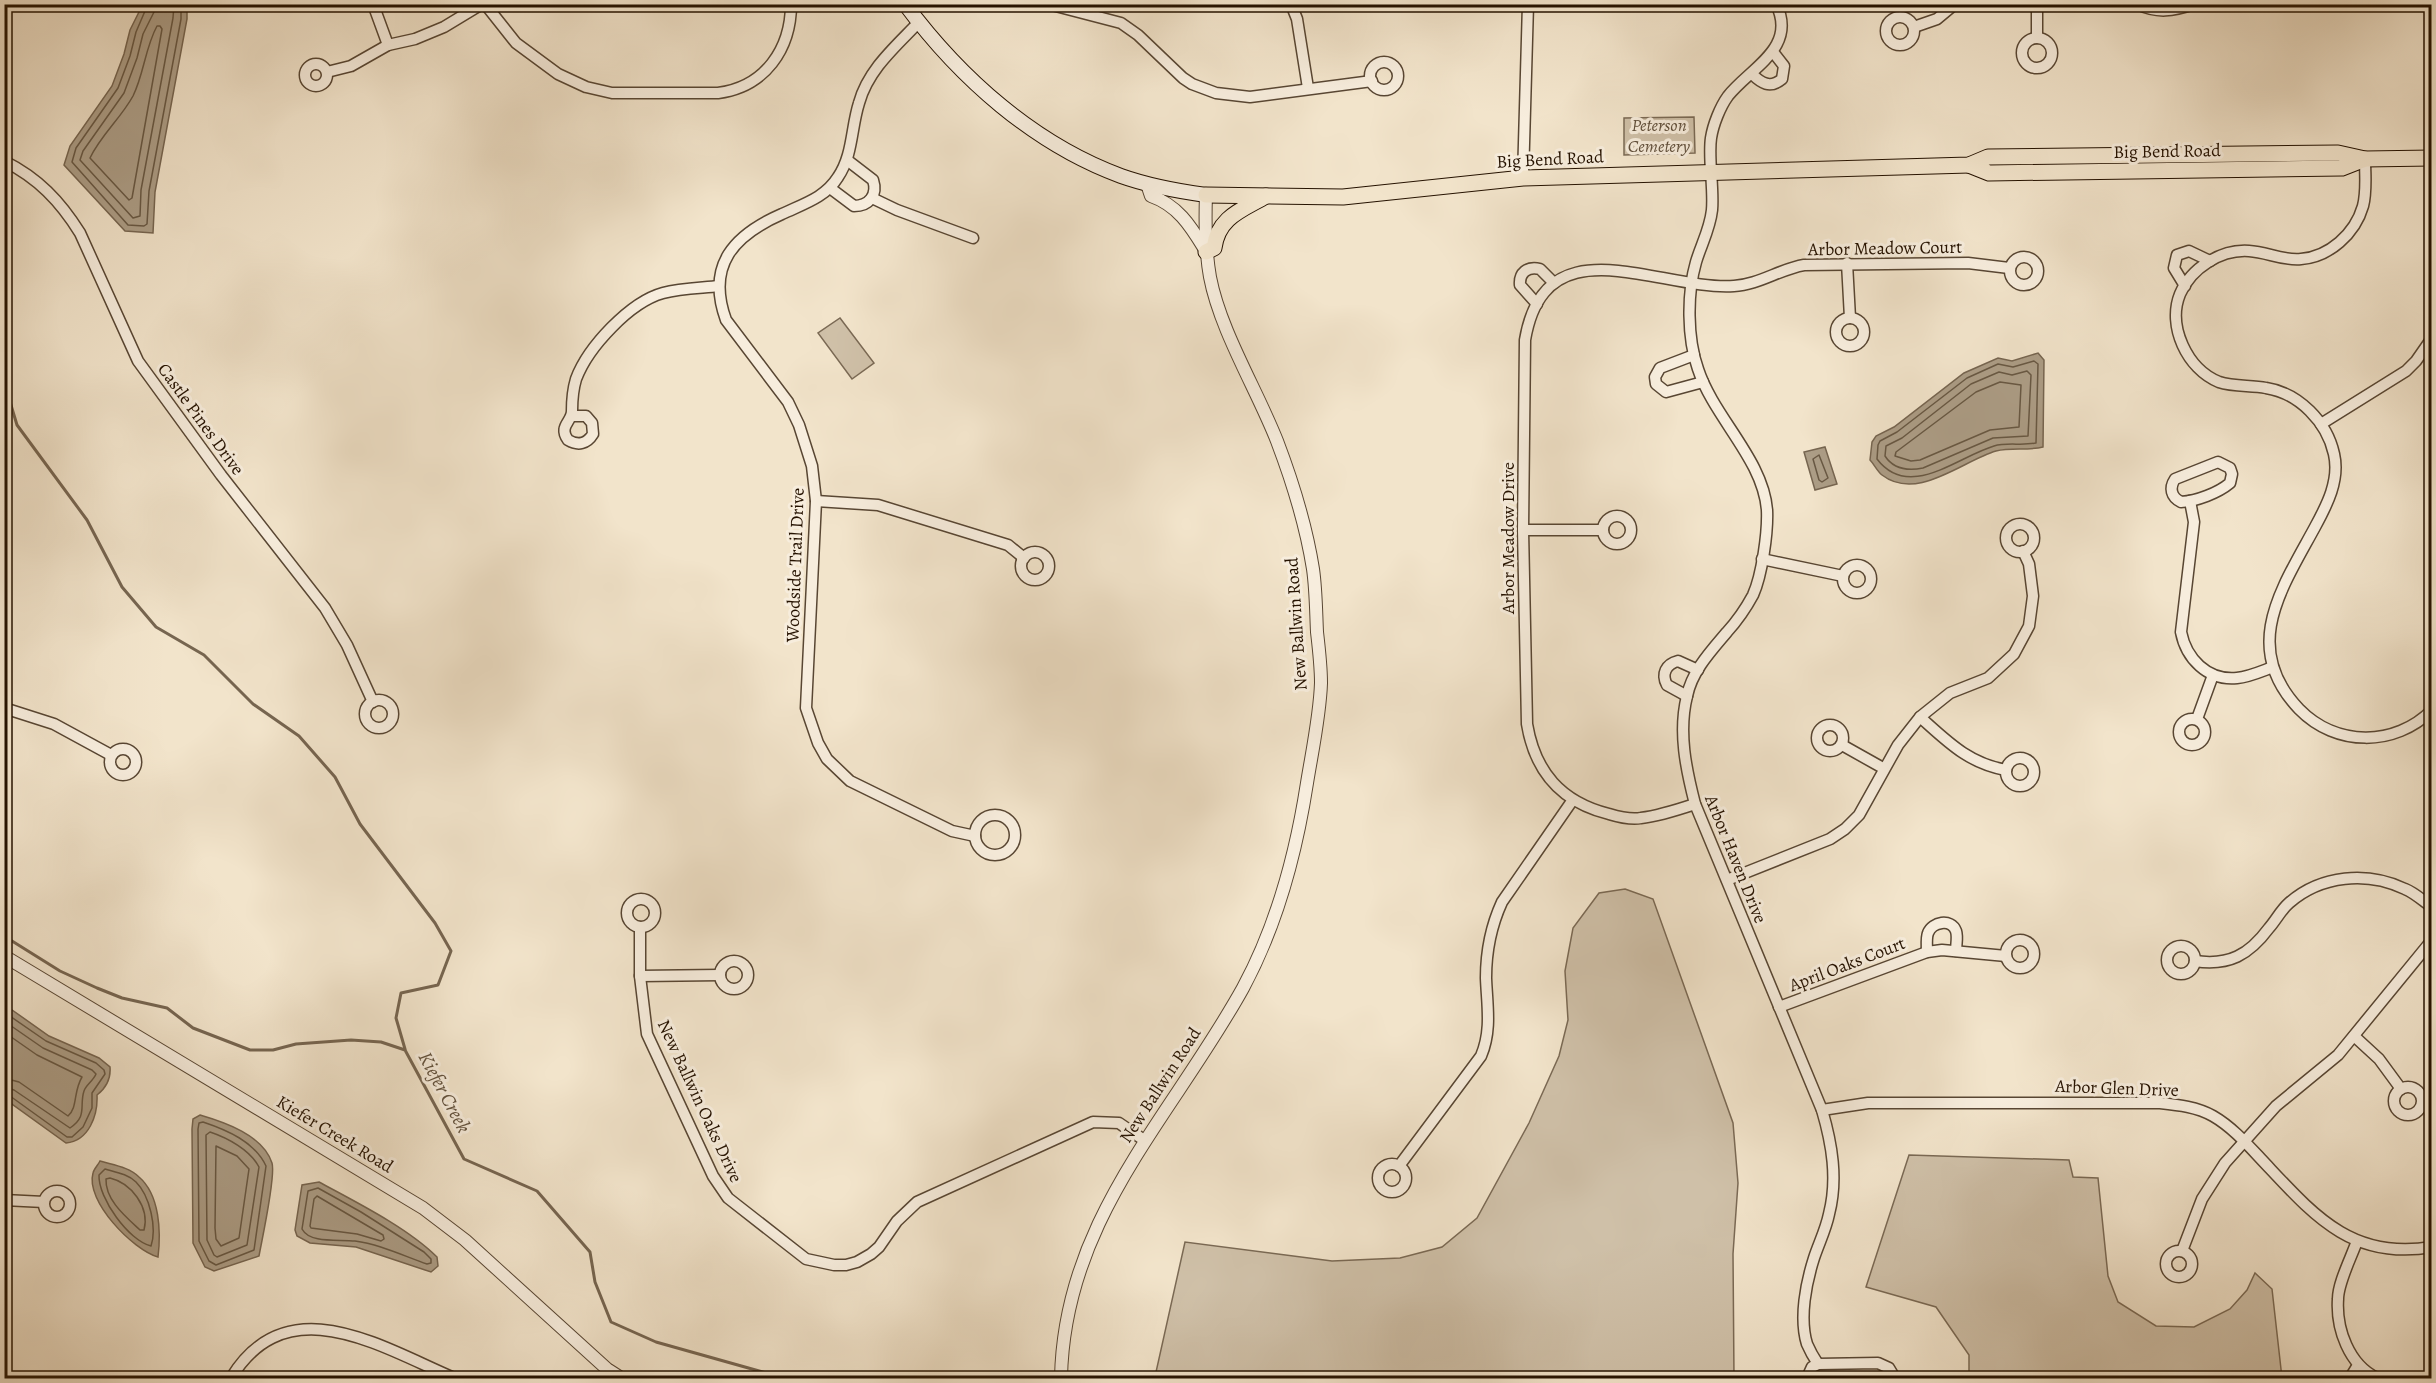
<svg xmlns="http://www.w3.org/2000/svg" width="2436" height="1383" font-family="Alegreya,serif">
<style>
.green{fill:#cfc0a8;stroke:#7a6954;stroke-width:1.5}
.water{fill:#ac9d86;stroke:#766550;stroke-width:1.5}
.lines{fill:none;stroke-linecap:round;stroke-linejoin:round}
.shore{stroke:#685843;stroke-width:1.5}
.stream{stroke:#766550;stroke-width:3}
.minor-casing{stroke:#584633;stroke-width:13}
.tertiary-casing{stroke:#584633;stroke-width:14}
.secondary-casing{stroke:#251200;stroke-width:16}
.primary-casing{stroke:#251200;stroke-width:17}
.minor{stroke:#f7eddd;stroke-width:10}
.tertiary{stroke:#f7eddd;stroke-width:12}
.secondary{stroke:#f7eddd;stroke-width:14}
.primary{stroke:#f2e4cb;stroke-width:15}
.labels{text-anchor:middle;stroke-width:6;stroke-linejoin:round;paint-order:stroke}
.park-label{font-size:18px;font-style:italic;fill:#604f3b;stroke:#f7eddd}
.street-label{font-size:18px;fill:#251200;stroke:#f7eddd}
.water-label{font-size:20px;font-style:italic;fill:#62513c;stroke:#f7eddd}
</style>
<rect width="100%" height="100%" fill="#f2e4cb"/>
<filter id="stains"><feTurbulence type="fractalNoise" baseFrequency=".00333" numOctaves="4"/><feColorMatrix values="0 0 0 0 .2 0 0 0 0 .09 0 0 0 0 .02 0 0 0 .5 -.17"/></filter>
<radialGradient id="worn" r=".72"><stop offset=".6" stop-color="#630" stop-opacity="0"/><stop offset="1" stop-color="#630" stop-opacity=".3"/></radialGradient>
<g class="green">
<path d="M1694,117L1695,153L1624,155V118Z"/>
<path d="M840,318L874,363L852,379L818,333Z"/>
<path d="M1625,889L1653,899L1733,1123L1738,1183L1733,1254L1734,1378H1156V1372L1185,1242L1332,1261L1400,1258L1442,1247L1477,1218L1529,1123L1559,1056L1568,1020L1565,971L1573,928L1599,893Z"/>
<path d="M1909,1155L2069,1160L2073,1177L2098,1178L2108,1276L2118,1302L2156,1326L2194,1327L2230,1309L2247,1290L2255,1273L2272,1289L2282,1378H1969V1355L1936,1307L1866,1287Z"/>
</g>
<g class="water">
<path d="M143,4L187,5V19L155,192L153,233L125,231L64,165L70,146L112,86L124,54L130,30Z"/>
<path d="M2038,353L2044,360L2043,447C2028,451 2011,447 1996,451C1962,461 1917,502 1882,475C1877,471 1874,464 1870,460L1872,442L1876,436L1894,427L1964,373L1998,358L2012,361Z"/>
<path d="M1825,447L1837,484L1815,490L1804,452Z"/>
<path d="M5,1005L49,1036L99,1058L110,1067C111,1079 106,1088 97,1095C98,1115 89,1141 66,1143L5,1099Z"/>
<path d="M200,1115C224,1122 263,1135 272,1163C276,1176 262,1239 259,1256L214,1271L205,1267L193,1243L192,1129L193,1119Z"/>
<path d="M100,1161C113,1165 129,1167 139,1177C160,1195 161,1232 158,1257C133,1250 85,1201 93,1173C94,1169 98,1165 100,1161Z"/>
<path d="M319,1182C356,1202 408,1228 437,1257L438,1266L431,1272L356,1247L310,1243L297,1236L295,1230L302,1185Z"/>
</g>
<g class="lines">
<g class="shore">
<path d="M148,4L136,32L130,56L118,88L76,148L72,162L128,225L144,226L147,224L149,191L181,19V4"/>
<path d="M155,4L154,12L143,34L137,58L124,93L83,151L80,160L133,218L140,216L141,190L173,18L174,4"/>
<path d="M157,26H160L162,29L132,198L129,200L90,158C101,135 121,118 133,96C144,74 145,48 157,26Z"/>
<path d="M2034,361L2038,364L2036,443C2022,446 2007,442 1994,446C1957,457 1909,501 1877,459L1878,445L1880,441L1897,432L1967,378L1998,364L2013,367Z"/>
<path d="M2027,371L2031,375L2028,436L1993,438L1923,468C1908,471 1894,470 1885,456L1886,446L1902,438L1971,384L1999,372L2012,375Z"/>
<path d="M2000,382L2021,385L2019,427L1990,430L1920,460L1911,461L1895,456L1896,452L1976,392Z"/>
<path d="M1819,455L1828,478L1822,482L1819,480L1813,459Z"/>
<path d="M4,1012L46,1041L96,1063L104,1070L105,1074L92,1093V1108L83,1127L72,1137H67L10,1096L4,1095"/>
<path d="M4,1021L43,1048L92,1070L96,1074C93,1081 86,1085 84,1091C79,1106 88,1116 70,1128L14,1090L4,1087"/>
<path d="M4,1032L37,1055L82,1077C73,1092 78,1107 68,1116L19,1082L4,1078"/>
<path d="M203,1122C227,1130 255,1142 266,1166L254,1250L216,1265L209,1261L199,1241L198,1129L199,1123Z"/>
<path d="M210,1132C228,1138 250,1150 259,1167L247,1245L217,1257L214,1255L207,1240L206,1135Z"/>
<path d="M216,1146L237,1156L249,1169L239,1238L221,1246L216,1239L215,1228Z"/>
<path d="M105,1169C115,1172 128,1174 136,1182C150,1196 157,1228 151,1246C129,1241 98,1198 99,1175Z"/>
<path d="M110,1178C131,1183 150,1207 144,1230H140C126,1217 105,1200 106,1179Z"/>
<path d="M318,1188L361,1212L424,1252L431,1259V1263L427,1264C404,1256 379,1244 355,1241C339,1239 310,1244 302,1229L308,1191Z"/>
<path d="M317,1196L383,1235L384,1239L381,1241L357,1234L311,1228L310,1226L314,1199Z"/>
</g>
<g class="stream">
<path d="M4,382L17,425L87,520L122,587L156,627L204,655L253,704L299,736L335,777L360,824L435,923L451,951L438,985L401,993L396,1018L405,1049"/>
<path d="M4,936L60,971L97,988L122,998L167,1008L193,1028L250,1050H273L296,1044L351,1040L381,1042L405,1050L464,1159L537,1191L590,1252L595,1282L611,1322L656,1342L784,1378"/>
</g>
<defs>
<g id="minor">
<path d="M373,4L388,45"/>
<path d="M485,4L516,43L558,74L586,87L612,93H718C765,87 791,49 791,4"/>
<path d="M1048,4L1121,23L1138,35L1183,78L1192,84L1216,93L1250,97L1372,81"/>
<path d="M1291,4L1297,19L1308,88"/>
<path d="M1776,4C1798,48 1750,68 1728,96C1720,107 1713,125 1711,138C1708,158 1714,188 1712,210C1710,229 1701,245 1696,262C1687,293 1687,338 1698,369C1714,418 1763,459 1767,510C1768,532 1762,575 1753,595C1746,608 1737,621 1727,632C1711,651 1692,671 1687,696C1678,732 1686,769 1695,804L1822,1110C1832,1144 1838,1179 1829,1214C1826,1229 1819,1243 1814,1258C1806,1283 1799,1318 1807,1344C1810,1351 1814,1358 1818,1364"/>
<path d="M2037,4V38"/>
<path d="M2137,4C2158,14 2173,11 2194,4"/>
<circle cx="1900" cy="31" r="14"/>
<path d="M918,23C895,47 868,70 859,103C851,128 853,155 838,177C825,198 803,204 782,214C734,235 706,265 726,320L788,402L799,425L812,466L816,501L806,708L818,743L827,759L850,781L952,831L975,836"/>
<path d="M1914,27L1937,19L1955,4"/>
<circle cx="2037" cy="53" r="15"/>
<circle cx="1384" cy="76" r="14"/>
<circle cx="316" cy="75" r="11"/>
<path d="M327,72L351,66L388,45L415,39L444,27L482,4"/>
<path d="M1752,74C1761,83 1770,89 1782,79L1784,66L1773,52"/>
<path d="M2365,159C2365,175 2367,191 2363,206C2355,234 2329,257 2301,259C2283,261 2267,252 2249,251C2221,249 2191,268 2180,294C2167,326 2187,369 2219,382C2234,387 2251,385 2266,388C2299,393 2327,422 2334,454C2340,480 2327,505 2315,527C2282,588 2240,647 2299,709C2336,747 2395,747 2432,710"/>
<path d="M4,161C38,178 60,201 80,233L138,361L221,475L325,608L347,645L373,702"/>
<path d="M1523,178L1528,4"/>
<path d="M830,188L854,206C869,206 878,195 873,180L847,160"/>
<path d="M872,198L897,210L973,238"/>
<circle cx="2024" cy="271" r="14"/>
<path d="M1847,263L1850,318"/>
<path d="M2185,286L2174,268L2177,255L2189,251L2210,261"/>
<path d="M1537,304L1520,285C1519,273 1527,266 1540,269L1554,283"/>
<circle cx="1850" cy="332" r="14"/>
<path d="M1694,355L1660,368L1655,377L1656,384L1666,392L1703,382"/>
<path d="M572,416H586L592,423L593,434C587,444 578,446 568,440C558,426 572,422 572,411C572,400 573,389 576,379C588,347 630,302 663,293C681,288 701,288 719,286"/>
<path d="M2321,424L2406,371L2416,361L2432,338"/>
<path d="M2218,462L2230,468L2232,474L2230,483C2218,493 2197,501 2181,502C2171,497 2169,488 2175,479Z"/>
<path d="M816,501L878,505L1008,545L1024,558"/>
<path d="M2190,501L2194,522L2181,632C2186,658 2207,681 2237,678C2249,677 2262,671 2273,667"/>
<circle cx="1617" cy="530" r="14"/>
<circle cx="2020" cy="538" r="14"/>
<path d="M1523,530H1603"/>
<circle cx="1035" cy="566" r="14"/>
<path d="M1762,559L1843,576"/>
<circle cx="1857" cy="579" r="14"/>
<path d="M1687,696L1667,685C1661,674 1666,664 1678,661L1698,670"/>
<circle cx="379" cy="714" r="14"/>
<path d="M4,708L54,724L111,755"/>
<path d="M1920,717C1948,742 1968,763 2006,770"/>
<circle cx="2192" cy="732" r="13"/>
<path d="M2197,719L2213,675"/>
<circle cx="1830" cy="738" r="13"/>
<path d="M1842,745L1883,768"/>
<circle cx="123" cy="762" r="13"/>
<circle cx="2020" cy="772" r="14"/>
<path d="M1695,804C1677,810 1659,816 1641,818C1631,820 1619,817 1609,814C1561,802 1535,772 1527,724L1523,530L1525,340C1545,221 1659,291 1734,286C1758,285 1780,269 1804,265L1968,263L2009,268"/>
<circle cx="995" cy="835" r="20"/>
<path d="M1727,880L1830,839L1845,829L1859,815L1898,745L1920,717L1950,693L1988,678L2014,654L2029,626L2033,596L2029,564L2023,551"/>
<circle cx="641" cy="913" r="14"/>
<path d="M640,927V976L647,1034L713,1176L728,1198L806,1259L834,1265H846L857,1262L871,1254L879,1247L897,1221L917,1202L1093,1122L1119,1123L1144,1140"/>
<circle cx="2020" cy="954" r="14"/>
<circle cx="2181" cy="960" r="14"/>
<path d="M1927,952C1927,946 1926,938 1928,933C1932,922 1951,918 1956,931C1958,937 1956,945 1956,951"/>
<path d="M2195,961C2229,966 2249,955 2269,928C2276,920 2281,910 2289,903C2321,875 2367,871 2405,889C2415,893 2423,901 2432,907"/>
<circle cx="734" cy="975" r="14"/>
<path d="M640,976L720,975"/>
<path d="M1779,1007L1927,952L1942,950L2006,956"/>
<path d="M2354,1036L2379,1059L2401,1089"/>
<circle cx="2408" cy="1101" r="14"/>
<path d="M1822,1110L1868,1103H2160C2179,1105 2197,1107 2213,1116C2232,1127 2247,1144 2261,1159C2312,1213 2350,1261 2432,1247"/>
<circle cx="1392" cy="1178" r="14"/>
<path d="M1399,1166L1481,1056C1492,1030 1487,1005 1486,978C1486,951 1491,926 1502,902L1572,801"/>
<circle cx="57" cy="1204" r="13"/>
<path d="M4,1200L44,1202"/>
<path d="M2357,1241C2351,1258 2338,1283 2338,1299C2336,1329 2349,1365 2377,1378"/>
<circle cx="2179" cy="1264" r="13"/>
<path d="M2182,1251L2202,1199L2225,1163L2276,1106L2338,1055L2432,940"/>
<path d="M231,1378C287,1286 381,1347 454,1378"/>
<path d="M593,1378H601"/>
<path d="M1807,1378L1812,1367L1818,1364L1878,1363L1889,1368L1895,1378"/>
<path d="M2350,1378L2358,1365"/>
</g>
<g id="tertiary">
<path d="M1147,184L1151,196C1177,205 1190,225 1204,248"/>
<path d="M4,956L423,1208L465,1240L607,1369L621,1378"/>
<path d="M1061,1378C1064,1219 1171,1118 1243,988C1277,925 1296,854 1307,783C1312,752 1320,715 1321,683C1321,666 1319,649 1317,632C1316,611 1316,590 1313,569C1306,525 1293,483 1277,441C1257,390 1220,330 1210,277C1205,249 1205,223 1206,195"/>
</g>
<path id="secondary" d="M905,4C960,78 1034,144 1121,176C1149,186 1177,191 1206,195"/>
<g id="primary">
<path d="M1969,165L1989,173L2342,168L2365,159"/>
<path d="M1206,195L1343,197L1523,178L1969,165L1988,157L2338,153L2365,159L2432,158"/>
<path d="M1206,252L1214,248C1218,217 1242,210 1266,196"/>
</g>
</defs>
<use href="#minor" class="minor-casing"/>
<use href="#tertiary" class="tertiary-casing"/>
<use href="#secondary" class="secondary-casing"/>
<use href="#primary" class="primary-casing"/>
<use href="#minor" class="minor"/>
<use href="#tertiary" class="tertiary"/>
<use href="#secondary" class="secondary"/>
<use href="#primary" class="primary"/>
</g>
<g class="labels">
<g class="park-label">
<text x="1659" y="131">Peterson<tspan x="1659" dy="21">Cemetery</tspan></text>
</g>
<g class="street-label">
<text transform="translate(2167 151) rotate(-1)" y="6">Big Bend Road</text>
<text transform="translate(1550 159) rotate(-3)" y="6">Big Bend Road</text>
<text transform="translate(1885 248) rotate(-1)" y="6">Arbor Meadow Court</text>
<text transform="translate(201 419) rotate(54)" y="6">Castle Pines Drive</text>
<text transform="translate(1508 538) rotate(-90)" y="6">Arbor Meadow Drive</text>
<text transform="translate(795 565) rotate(-88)" y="6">Woodside Trail Drive</text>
<text transform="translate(1296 624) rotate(-94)" y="6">New Ballwin Road</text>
<text transform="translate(1736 859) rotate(68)" y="6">Arbor Haven Drive</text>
<text transform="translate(1847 964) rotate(-21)" y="6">April Oaks Court</text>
<text transform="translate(1160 1085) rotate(-57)" y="6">New Ballwin Road</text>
<text transform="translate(2117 1088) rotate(2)" y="6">Arbor Glen Drive</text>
<text transform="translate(700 1101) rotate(65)" y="6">New Ballwin Oaks Drive</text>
<text transform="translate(335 1134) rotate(31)" y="6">Kiefer Creek Road</text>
</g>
<g class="water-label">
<text transform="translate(445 1092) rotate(62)" y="7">Kiefer Creek</text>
</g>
</g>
<rect width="2436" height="1383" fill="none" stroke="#f2e4cb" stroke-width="24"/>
<rect x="6" y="6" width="2424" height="1371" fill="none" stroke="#251200" stroke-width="3"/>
<rect x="12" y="12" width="2412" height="1359" fill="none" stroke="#251200" stroke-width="1.5"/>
<rect width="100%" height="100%" filter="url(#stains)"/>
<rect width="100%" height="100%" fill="url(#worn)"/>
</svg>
